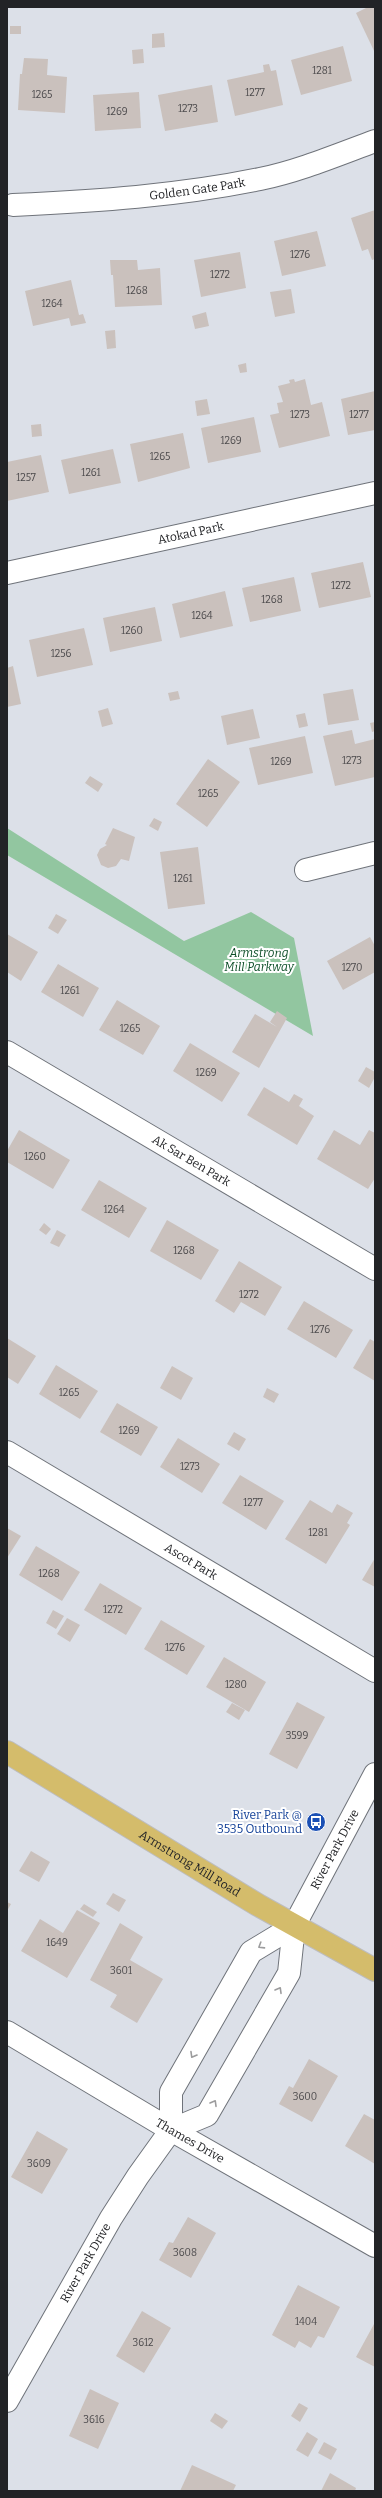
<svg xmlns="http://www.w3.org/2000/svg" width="382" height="2498" font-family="Bitter,serif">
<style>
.green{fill:#92c6a0}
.building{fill:#cac1bd}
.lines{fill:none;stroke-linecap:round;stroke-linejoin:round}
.minor-casing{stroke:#6f737a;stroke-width:24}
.major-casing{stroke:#bdbdbe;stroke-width:24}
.minor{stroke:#fff;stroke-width:22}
.major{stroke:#d4bc6b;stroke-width:22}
.oneway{stroke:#9c9c9d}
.labels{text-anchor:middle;stroke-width:4;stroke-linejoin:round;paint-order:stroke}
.number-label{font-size:10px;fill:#4c4a4c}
.street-label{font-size:12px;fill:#222326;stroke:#fff}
.park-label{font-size:12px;font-style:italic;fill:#0e4f29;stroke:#fff}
.transit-label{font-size:12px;fill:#164399;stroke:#fff;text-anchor:end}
</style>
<rect width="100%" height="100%" fill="#dce0e8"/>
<path class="green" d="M7,828L184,941L251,912L294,938L313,1036L7,855Z"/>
<g class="building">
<path d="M368,7H375V53L356,13Z"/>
<rect x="10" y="26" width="11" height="8"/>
<path d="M164,33L165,47L152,48V34Z"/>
<path d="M343,46L352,81L301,95L291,60Z"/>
<path d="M143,49L144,63L133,64L132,50Z"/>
<path d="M24,58L48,59L47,75L67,77L65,113L18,110L20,74H22Z"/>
<path d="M269,64L271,71L276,70L283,105L235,116L227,80L264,72L263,65Z"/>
<path d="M212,85L218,122L165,131L158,95Z"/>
<path d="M139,92L141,128L95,131L93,95Z"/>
<path d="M375,210V259L372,260L368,249L362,251L351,218Z"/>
<path d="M317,231L326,266L282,276L274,241Z"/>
<path d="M240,252L246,288L201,297L194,260Z"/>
<path d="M110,260H137L138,270L160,268L162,305L115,307L113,275H111Z"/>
<path d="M71,280L79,315L83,314L86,323L71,326L69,318L33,326L25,291Z"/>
<path d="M291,289L295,313L275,317L270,292Z"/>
<path d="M206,312L209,326L195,329L192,316Z"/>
<path d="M115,330L116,348L107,349L105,331Z"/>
<path d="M246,363L247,372L240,373L238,365Z"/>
<path d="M294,379L295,382L305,379L311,405L322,402L330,436L279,448L270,415L279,413L277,403L283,402L278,386L290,383L289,380Z"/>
<path d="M375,391V430L348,435L341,399Z"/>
<path d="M207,399L210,414L197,416L195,401Z"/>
<path d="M254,417L261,452L208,463L201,428Z"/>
<path d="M41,424L42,436L32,437L31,425Z"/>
<path d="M183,433L190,468L138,482L130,444Z"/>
<path d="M113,449L121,483L69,494L61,460Z"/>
<path d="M41,455L49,492L7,501V462Z"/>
<path d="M363,562L371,597L319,608L311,573Z"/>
<path d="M294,577L301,611L250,622L242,588Z"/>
<path d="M225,591L233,626L180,638L172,604Z"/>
<path d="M155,607L162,641L110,652L103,618Z"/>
<path d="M84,628L93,665L37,677L29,640Z"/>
<path d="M13,666L21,704L7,707V668Z"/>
<path d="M353,689L359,720L328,725L323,694Z"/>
<path d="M178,691L180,699L170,701L168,693Z"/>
<path d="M108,708L113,724L102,727L98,711Z"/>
<path d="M253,709L260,738L227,745L221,716Z"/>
<path d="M305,713L308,726L299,728L296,715Z"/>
<path d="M375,722V731L372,732L370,723Z"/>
<path d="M352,730L355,744L375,739V777L335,786L323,736Z"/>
<path d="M305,736L313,773L258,785L249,748Z"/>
<path d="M208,759L240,782L207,827L176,804Z"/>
<path d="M90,776L103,784L98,792L85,783Z"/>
<path d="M154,818L162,822L158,831L149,826Z"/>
<path d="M113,828L135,837L129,861L121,859L116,866L108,868L101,865L97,855L100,849L107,845L105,844Z"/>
<path d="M198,847L205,904L168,909L160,852Z"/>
<path d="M56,914L67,920L58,934L48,928Z"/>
<path d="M7,934L38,952L21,981L7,972Z"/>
<path d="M370,937L375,946V972L343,990L327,961Z"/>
<path d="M58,964L99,988L83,1017L41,992Z"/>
<path d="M117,1000L160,1026L143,1055L99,1030Z"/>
<path d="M277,1011L287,1018L259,1068L232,1052L255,1014L277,1027L270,1022Z"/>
<path d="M190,1043L240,1073L222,1102L173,1071Z"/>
<path d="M366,1067L375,1072V1077L369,1088L358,1081Z"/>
<path d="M264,1087L289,1102L294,1094L303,1099L299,1106L314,1116L297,1145L247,1115Z"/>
<path d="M19,1130L70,1160L53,1189L7,1162V1151Z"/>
<path d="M334,1130L360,1145L369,1130L375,1133V1178L368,1189L317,1159Z"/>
<path d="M99,1180L147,1208L129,1238L81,1210Z"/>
<path d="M167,1220L219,1250L201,1280L150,1251Z"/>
<path d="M44,1223L51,1229L46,1235L39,1230Z"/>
<path d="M57,1230L66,1235L59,1247L50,1243Z"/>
<path d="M239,1261L282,1287L265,1316L241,1302L234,1313L215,1301Z"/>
<path d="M304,1301L353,1330L336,1358L287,1329Z"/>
<path d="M7,1338L36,1356L18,1384L7,1377Z"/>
<path d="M370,1339L375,1342V1381L353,1368Z"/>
<path d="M56,1365L98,1391L80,1419L39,1394Z"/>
<path d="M172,1366L193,1378L181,1400L160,1388Z"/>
<path d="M267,1388L279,1394L274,1403L263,1397Z"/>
<path d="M117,1403L158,1427L141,1456L100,1432Z"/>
<path d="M234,1432L246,1439L239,1451L227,1444Z"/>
<path d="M178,1438L220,1464L202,1493L160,1467Z"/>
<path d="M240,1475L284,1501L266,1530L222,1503Z"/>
<path d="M310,1500L332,1513L337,1504L353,1513L347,1523L350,1525L326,1564L285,1539Z"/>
<path d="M7,1528L21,1536L7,1558Z"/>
<path d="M36,1546L80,1572L62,1601L19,1575Z"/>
<path d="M375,1558V1587L362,1580Z"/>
<path d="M100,1583L142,1608L126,1635L84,1610Z"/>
<path d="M53,1610L64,1616L56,1629L46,1623Z"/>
<path d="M67,1618L80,1625L70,1642L57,1634Z"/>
<path d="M161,1620L205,1646L187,1675L144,1649Z"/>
<path d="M224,1657L266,1682L249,1712L206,1687Z"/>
<path d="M297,1702L325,1717L297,1769L269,1754Z"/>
<path d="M232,1703L245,1710L239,1720L226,1712Z"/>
<path d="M31,1851L50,1862L39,1882L19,1871Z"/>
<path d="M113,1893L126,1900L119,1912L106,1904Z"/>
<path d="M7,1902L11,1904L7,1911Z"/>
<path d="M84,1904L97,1912L93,1917L80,1909Z"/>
<path d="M77,1910L100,1923L67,1978L21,1951L40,1919L63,1933Z"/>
<path d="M120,1923L143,1937L130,1960L163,1979L137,2023L110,2007L117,1995L90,1980Z"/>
<path d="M309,2059L338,2076L312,2122L279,2104L289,2086L293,2088Z"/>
<path d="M364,2114L375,2120V2164L345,2146Z"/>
<path d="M37,2131L68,2149L42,2194L11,2177Z"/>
<path d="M188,2217L216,2233L191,2278L159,2260L169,2242L173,2243Z"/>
<path d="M298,2285L340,2307L324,2338L318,2336L311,2348L299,2341L295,2348L272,2335Z"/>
<path d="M142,2311L171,2328L144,2373L116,2356Z"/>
<path d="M374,2324H375V2367L356,2357Z"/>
<path d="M90,2389L119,2403L98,2449L69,2436Z"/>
<path d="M299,2403L308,2408L300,2422L291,2416Z"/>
<path d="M215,2413L228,2421L222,2429L210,2421Z"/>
<path d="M307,2432L318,2439L308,2457L296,2450Z"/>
<path d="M324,2442L337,2449L331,2460L318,2453Z"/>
<path d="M192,2465L236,2485L233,2491H180Z"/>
<path d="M330,2473L356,2488L355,2491H321Z"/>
</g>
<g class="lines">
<defs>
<g id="minor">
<path id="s1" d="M13,205C96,201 178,196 260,179C299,171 337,155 375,141"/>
<path id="s2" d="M7,573L375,493"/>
<path d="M306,870L375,853"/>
<path id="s3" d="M7,1052L375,1269"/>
<path id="s4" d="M7,1452L375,1671"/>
<path id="s5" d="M7,2032L171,2130L375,2246"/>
<path d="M171,2130V2092L251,1952L294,1926"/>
<path id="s6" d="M7,2401L111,2218L138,2176L171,2130L207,2115L289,1973L294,1926L375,1774"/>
</g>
<g id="major">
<path id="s7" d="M7,1752L258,1905L375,1970"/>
</g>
</defs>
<use href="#minor" class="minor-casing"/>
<use href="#major" class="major-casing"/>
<use href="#minor" class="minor"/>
<use href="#major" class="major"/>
</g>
<defs><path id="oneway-chevron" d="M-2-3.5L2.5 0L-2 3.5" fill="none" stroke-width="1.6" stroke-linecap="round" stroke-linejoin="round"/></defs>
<g class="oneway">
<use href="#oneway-chevron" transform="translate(261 1946) rotate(148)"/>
<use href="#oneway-chevron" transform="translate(279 1990) rotate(-60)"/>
<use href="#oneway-chevron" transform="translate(193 2055) rotate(120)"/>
<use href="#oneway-chevron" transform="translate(214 2103) rotate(-60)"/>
</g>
<defs>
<symbol id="bus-disc" viewBox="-11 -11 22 22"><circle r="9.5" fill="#1a4fb4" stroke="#fff"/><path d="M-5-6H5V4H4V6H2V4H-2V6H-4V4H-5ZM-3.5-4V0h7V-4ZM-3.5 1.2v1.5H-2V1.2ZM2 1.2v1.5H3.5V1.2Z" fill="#fff"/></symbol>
</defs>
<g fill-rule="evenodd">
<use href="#bus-disc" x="305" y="1811" width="22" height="22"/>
</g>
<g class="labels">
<g class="number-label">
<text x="322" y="74">1281</text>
<text x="255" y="96">1277</text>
<text x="42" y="98">1265</text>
<text x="188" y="112">1273</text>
<text x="117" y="115">1269</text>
<text x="300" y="258">1276</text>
<text x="220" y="278">1272</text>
<text x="137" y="294">1268</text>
<text x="52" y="307">1264</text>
<text x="300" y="418">1273</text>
<text x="359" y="418">1277</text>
<text x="231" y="444">1269</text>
<text x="160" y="460">1265</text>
<text x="91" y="476">1261</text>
<text x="26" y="481">1257</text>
<text x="341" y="589">1272</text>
<text x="272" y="603">1268</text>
<text x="202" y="619">1264</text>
<text x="132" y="634">1260</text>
<text x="61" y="657">1256</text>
<text x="352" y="764">1273</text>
<text x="281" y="765">1269</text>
<text x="208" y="797">1265</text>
<text x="183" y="882">1261</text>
<text x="352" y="971">1270</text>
<text x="70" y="994">1261</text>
<text x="130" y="1032">1265</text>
<text x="206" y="1076">1269</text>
<text x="35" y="1160">1260</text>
<text x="114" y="1213">1264</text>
<text x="184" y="1254">1268</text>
<text x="249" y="1298">1272</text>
<text x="320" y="1333">1276</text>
<text x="69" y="1396">1265</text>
<text x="129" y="1434">1269</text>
<text x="190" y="1470">1273</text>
<text x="253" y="1506">1277</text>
<text x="318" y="1536">1281</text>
<text x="49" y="1577">1268</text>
<text x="113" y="1613">1272</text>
<text x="175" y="1651">1276</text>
<text x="236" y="1688">1280</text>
<text x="297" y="1739">3599</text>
<text x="57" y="1946">1649</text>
<text x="121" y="1974">3601</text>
<text x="305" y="2100">3600</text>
<text x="39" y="2167">3609</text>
<text x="185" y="2256">3608</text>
<text x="306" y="2325">1404</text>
<text x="143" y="2346">3612</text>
<text x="94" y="2423">3616</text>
</g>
<g class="street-label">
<text dy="4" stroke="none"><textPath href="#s1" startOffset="185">Golden Gate Park</textPath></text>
<text dy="4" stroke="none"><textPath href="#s2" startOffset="188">Atokad Park</textPath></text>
<text dy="4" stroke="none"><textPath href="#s3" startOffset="214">Ak Sar Ben Park</textPath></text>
<text dy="4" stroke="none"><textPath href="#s4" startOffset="214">Ascot Park</textPath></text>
<text dy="4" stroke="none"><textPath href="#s6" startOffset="654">River Park Drive</textPath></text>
<text dy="4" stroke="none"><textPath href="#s7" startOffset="214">Armstrong Mill Road</textPath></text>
<text dy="4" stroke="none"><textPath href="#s5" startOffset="213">Thames Drive</textPath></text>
<text dy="4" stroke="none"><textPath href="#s6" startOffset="159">River Park Drive</textPath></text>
</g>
<g class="park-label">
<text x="259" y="957">Armstrong<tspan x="259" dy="14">Mill Parkway</tspan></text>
</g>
<g class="transit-label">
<text x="302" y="1819">River Park @<tspan x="302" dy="14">3535 Outbound</tspan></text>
</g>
</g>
<rect width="382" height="2498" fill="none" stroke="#222326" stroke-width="16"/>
</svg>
